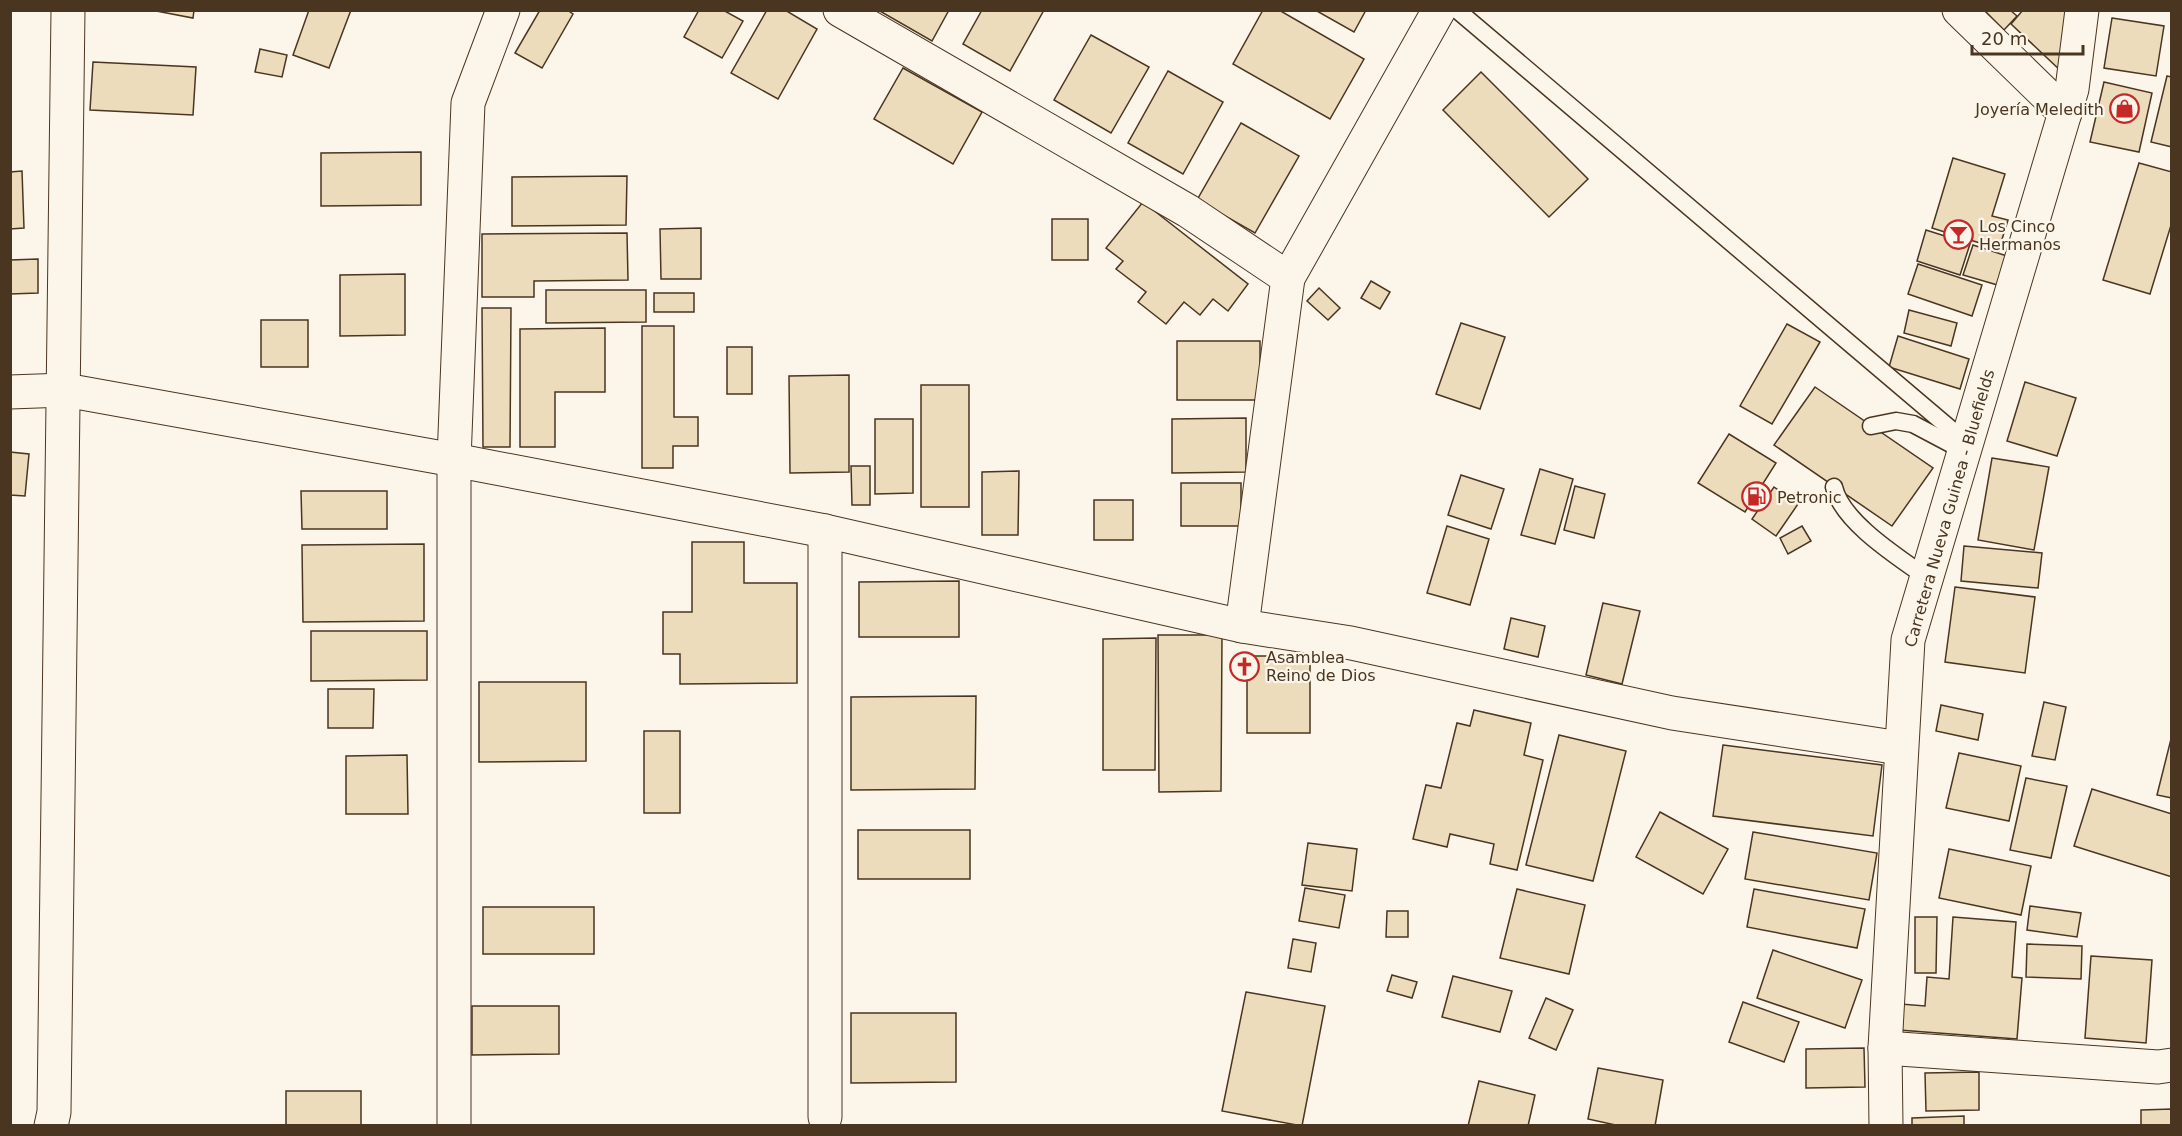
<svg xmlns="http://www.w3.org/2000/svg" width="2182" height="1136" font-family="'DejaVu Sans',sans-serif">
<style>
.building{fill:#ecdcbc;stroke:#4a3520;stroke-width:1.5}
.lines{fill:none;stroke-linecap:round;stroke-linejoin:round}
.lane-casing{stroke:#4a3520;stroke-width:19}
.street-casing{stroke:#4a3520;stroke-width:35}
.highway-casing{stroke:#4a3520;stroke-width:35}
.lane{stroke:#fbf6e9;stroke-width:16}
.street{stroke:#fbf6e9;stroke-width:33}
.highway{stroke:#fbf6e9;stroke-width:33}
.labels{text-anchor:middle;stroke-width:4.5;stroke-linejoin:round;paint-order:stroke}
.poi-label{font-size:16px;fill:#4a3520;stroke:#fbf6e9;text-anchor:start}
.street-label{font-size:16px;fill:#4a3520;stroke:#fbf6e9}
</style>
<rect width="100%" height="100%" fill="#fbf6e9"/>
<g class="building">
<path d="M151,10H194L193,18Z"/>
<path d="M309,10H351L329,68L293,55Z"/>
<path d="M540,10H567L573,14L542,68L515,53Z"/>
<path d="M699,10H723L743,21L722,58L684,37Z"/>
<path d="M767,10H785L817,29L778,99L731,73Z"/>
<path d="M878,10H949L932,41Z"/>
<path d="M982,10H1044L1010,71L963,44Z"/>
<path d="M1263,10H1279L1364,59L1330,119L1233,64Z"/>
<path d="M1315,10H1366L1354,32Z"/>
<path d="M1984,10H2010L2017,16L2004,30Z"/>
<path d="M2023,10H2065L2073,19L2061,71L2011,24Z"/>
<path d="M2112,18L2164,26L2156,76L2104,68Z"/>
<path d="M1091,35L1149,67L1111,133L1054,100Z"/>
<path d="M260,49L287,55L282,77L255,72Z"/>
<path d="M93,62L196,67L193,115L90,110Z"/>
<path d="M903,68L982,112L953,164L874,119Z"/>
<path d="M1168,71L1223,102L1183,174L1128,143Z"/>
<path d="M1481,72L1588,179L1549,217L1443,110Z"/>
<path d="M2167,76L2172,77V147L2151,142Z"/>
<path d="M2104,82L2152,93L2139,152L2090,142Z"/>
<path d="M1241,123L1299,156L1255,233L1197,200Z"/>
<path d="M421,152V205L321,206V153Z"/>
<path d="M1953,158L2005,174L1992,216L2008,220L1999,249L1932,228Z"/>
<path d="M2139,163L2172,172V222L2150,294L2103,280Z"/>
<path d="M22,171L24,228L10,229V172Z"/>
<path d="M627,176L626,225L512,226V177Z"/>
<path d="M1143,202L1248,284L1228,311L1213,299L1200,315L1184,302L1166,324L1138,302L1146,292L1116,269L1123,261L1106,248Z"/>
<rect x="1052" y="219" width="36" height="41"/>
<path d="M701,228V279H661L660,229Z"/>
<path d="M1926,230L1970,244L1960,275L1917,261Z"/>
<path d="M627,233L628,280L534,281V297H482V234Z"/>
<path d="M1973,245L2010,257L2001,286L1963,275Z"/>
<path d="M38,259V293L10,294V260Z"/>
<path d="M1918,264L1982,285L1972,316L1908,294Z"/>
<path d="M405,274V335L340,336V275Z"/>
<path d="M1371,281L1390,292L1380,309L1361,298Z"/>
<path d="M1319,288L1340,308L1328,320L1307,301Z"/>
<path d="M546,290H646V322L546,323Z"/>
<rect x="654" y="293" width="40" height="19"/>
<path d="M482,308H511L510,447H483Z"/>
<path d="M1909,310L1957,323L1951,346L1904,333Z"/>
<rect x="261" y="320" width="47" height="47"/>
<path d="M1461,323L1505,337L1480,409L1436,394Z"/>
<path d="M1787,324L1820,342L1772,424L1740,406Z"/>
<path d="M642,326H674V417H698V446H673V468H642Z"/>
<path d="M605,328V392H555V447H520V329Z"/>
<path d="M1898,336L1969,359L1960,389L1889,367Z"/>
<rect x="1177" y="341" width="83" height="59"/>
<rect x="727" y="347" width="25" height="47"/>
<path d="M849,375V472L790,473L789,376Z"/>
<path d="M2025,382L2076,398L2057,456L2007,441Z"/>
<rect x="921" y="385" width="48" height="122"/>
<path d="M1815,387L1933,468L1892,526L1774,445Z"/>
<path d="M1246,418V472L1172,473V419Z"/>
<path d="M875,419H913V493L875,494Z"/>
<path d="M1729,434L1776,463L1745,512L1698,483Z"/>
<path d="M10,452L29,454L25,496L10,495Z"/>
<path d="M1992,458L2049,467L2034,550L1978,540Z"/>
<path d="M851,466H870V505H852Z"/>
<path d="M1540,469L1573,479L1555,544L1521,535Z"/>
<path d="M1019,471L1018,535H982V472Z"/>
<path d="M1461,475L1504,489L1491,529L1448,515Z"/>
<rect x="1181" y="483" width="60" height="43"/>
<path d="M1575,486L1605,494L1594,538L1564,530Z"/>
<path d="M1774,487L1798,504L1776,536L1752,519Z"/>
<path d="M301,491H387V529H302Z"/>
<rect x="1094" y="500" width="39" height="40"/>
<path d="M1447,526L1489,539L1470,605L1427,593Z"/>
<path d="M1802,526L1811,541L1788,554L1780,538Z"/>
<path d="M692,542H744V583H797V683L680,684V654H663V612H692Z"/>
<path d="M424,544V621L303,622L302,545Z"/>
<path d="M1964,546L2042,553L2038,588L1961,581Z"/>
<path d="M959,581V637H859V582Z"/>
<path d="M1955,587L2035,597L2025,673L1945,662Z"/>
<path d="M1603,603L1640,611L1622,684L1586,675Z"/>
<path d="M1511,618L1545,626L1538,657L1504,649Z"/>
<path d="M311,631H427V680L311,681Z"/>
<path d="M1158,635H1222L1221,791L1159,792Z"/>
<path d="M1156,638L1155,770H1103V639Z"/>
<rect x="1247" y="656" width="63" height="77"/>
<path d="M479,682H586V761L479,762Z"/>
<path d="M328,689H374L373,728H328Z"/>
<path d="M976,696L975,789L851,790V697Z"/>
<path d="M2044,702L2066,707L2055,760L2032,756Z"/>
<path d="M1941,705L1983,714L1978,740L1936,731Z"/>
<path d="M1474,710L1531,723L1524,755L1543,760L1517,870L1490,864L1494,844L1450,834L1447,847L1413,839L1426,785L1441,788L1457,723L1470,726Z"/>
<rect x="644" y="731" width="36" height="82"/>
<path d="M1559,735L1626,751L1593,881L1526,865Z"/>
<path d="M2171,739H2172V798L2157,795Z"/>
<path d="M1723,745L1882,765L1873,836L1713,816Z"/>
<path d="M1959,753L2021,766L2009,821L1946,808Z"/>
<path d="M407,755L408,814H346V756Z"/>
<path d="M2026,778L2067,786L2051,858L2010,850Z"/>
<path d="M2092,789L2172,814V877L2074,846Z"/>
<path d="M1660,812L1728,849L1703,894L1636,857Z"/>
<rect x="858" y="830" width="112" height="49"/>
<path d="M1753,832L1877,853L1869,900L1745,879Z"/>
<path d="M1308,843L1357,849L1352,891L1302,885Z"/>
<path d="M1949,849L2031,866L2021,915L1939,898Z"/>
<path d="M1305,888L1345,895L1339,928L1299,921Z"/>
<path d="M1517,889L1585,905L1569,974L1500,958Z"/>
<path d="M1754,889L1865,909L1857,948L1747,927Z"/>
<path d="M2030,906L2081,913L2077,937L2027,930Z"/>
<rect x="483" y="907" width="111" height="47"/>
<path d="M1387,911H1408V937H1386Z"/>
<path d="M1915,917H1937L1936,973H1915Z"/>
<path d="M1953,917L2016,922L2012,977L2022,978L2017,1039L1899,1030L1901,1004L1925,1006L1927,977L1949,979Z"/>
<path d="M1293,939L1316,943L1311,972L1288,968Z"/>
<path d="M2027,944L2082,946L2081,979L2026,977Z"/>
<path d="M1773,950L1862,980L1845,1028L1757,998Z"/>
<path d="M2091,956L2152,960L2146,1043L2085,1038Z"/>
<path d="M1392,975L1417,982L1412,998L1387,991Z"/>
<path d="M1453,976L1512,991L1500,1032L1442,1017Z"/>
<path d="M1246,992L1325,1006L1302,1126L1222,1111Z"/>
<path d="M1546,998L1573,1010L1556,1050L1529,1038Z"/>
<path d="M1743,1002L1799,1022L1784,1062L1729,1042Z"/>
<path d="M472,1006H559V1054L472,1055Z"/>
<path d="M851,1013H956V1082L851,1083Z"/>
<path d="M1864,1048L1865,1087L1806,1088V1049Z"/>
<path d="M1598,1068L1663,1080L1655,1126H1620L1588,1119Z"/>
<path d="M1979,1072V1110L1926,1111L1925,1073Z"/>
<path d="M1479,1081L1535,1095L1528,1126H1468Z"/>
<rect x="286" y="1091" width="75" height="35"/>
<path d="M2172,1109V1126H2141V1110Z"/>
<path d="M1964,1116V1126H1912V1118Z"/>
</g>
<g class="lines">
<defs>
<g id="lane">
<path d="M1457,10L1966,442"/>
<path d="M1871,426L1896,421L1913,424L1964,451"/>
<path d="M1834,487C1842,522 1898,557 1926,577"/>
</g>
<g id="street">
<path d="M840,10L1188,211L1288,278L1242,626"/>
<path d="M1959,10L2065,113"/>
<path d="M1288,278L1439,10"/>
<path d="M10,392L65,390L454,460L825,531L1242,626L1351,643L1672,713L1900,748"/>
<path d="M1885,1048L2158,1067L2172,1065"/>
<path d="M825,1117V531"/>
<path d="M51,1126L54,1112L68,10"/>
<path d="M454,1126V460L468,103L503,10"/>
</g>
<path id="highway" d="M1886,1126L1885,1048L1908,640L2072,89L2082,10"/>
</defs>
<use href="#lane" class="lane-casing"/>
<use href="#street" class="street-casing"/>
<use href="#highway" class="highway-casing"/>
<use href="#lane" class="lane"/>
<use href="#street" class="street"/>
<use href="#highway" class="highway"/>
</g>
<defs>
<symbol id="shop-ring" viewBox="-11 -11 22 22"><circle r="9.5" fill="#fbf6e9" stroke="#c62828" stroke-width="1.5"/><path d="M-5-2.5h2.3a2.7 3.5 0 0 1 5.4 0H5L5.5 6h-11ZM-1.5-2.5h3a1.5 2.3 0 0 0-3 0Z" fill="#c62828"/></symbol>
<symbol id="bar-ring" viewBox="-11 -11 22 22"><circle r="9.5" fill="#fbf6e9" stroke="#c62828" stroke-width="1.5"/><path d="M-6-5H6L.8 .8V4.5H3.5V6h-7V4.5H-.8V.8Z" fill="#c62828"/></symbol>
<symbol id="fuel-ring" viewBox="-11 -11 22 22"><circle r="9.5" fill="#fbf6e9" stroke="#c62828" stroke-width="1.5"/><path d="M-5.5-6h7V0h2V4h1.3V-2.5L3-4.5l.8-.8L6-3V5H2.5V1h-1V6h-7ZM-4.2-4.7v3.2H.2V-4.7Z" fill="#c62828"/></symbol>
<symbol id="church-ring" viewBox="-11 -11 22 22"><circle r="9.5" fill="#fbf6e9" stroke="#c62828" stroke-width="1.5"/><path d="M-1.2-6h2.4v3.5h3.3v2.4h-3.3V6h-2.4V-.1h-3.3v-2.4h3.3Z" fill="#c62828"/></symbol>
</defs>
<g fill-rule="evenodd">
<use href="#shop-ring" x="2108" y="92" width="33" height="33"/>
<use href="#bar-ring" x="1942" y="218" width="33" height="33"/>
<use href="#fuel-ring" x="1740" y="480" width="33" height="33"/>
<use href="#church-ring" x="1228" y="650" width="33" height="33"/>
</g>
<g class="labels">
<g class="poi-label">
<text x="2104" y="115" text-anchor="end">Joyería Meledith</text>
<text x="1979" y="232">Los Cinco<tspan x="1979" dy="18">Hermanos</tspan></text>
<text x="1777" y="503">Petronic</text>
<text x="1266" y="663">Asamblea<tspan x="1266" dy="18">Reino de Dios</tspan></text>
</g>
<g class="street-label">
<text transform="translate(1949 508) rotate(-74)" y="6">Carretera Nueva Guinea - Bluefields</text>
</g>
</g>
<rect width="2182" height="1136" fill="none" stroke="#4a3520" stroke-width="24"/>
<path d="M1972 45v9h111v-9" fill="none" stroke="#4a3520" stroke-width="3"/>
<text x="1981" y="45" font-size="18" fill="#4a3520" stroke="#fbf6e9" stroke-width="4.5" paint-order="stroke">20 m</text>
</svg>
